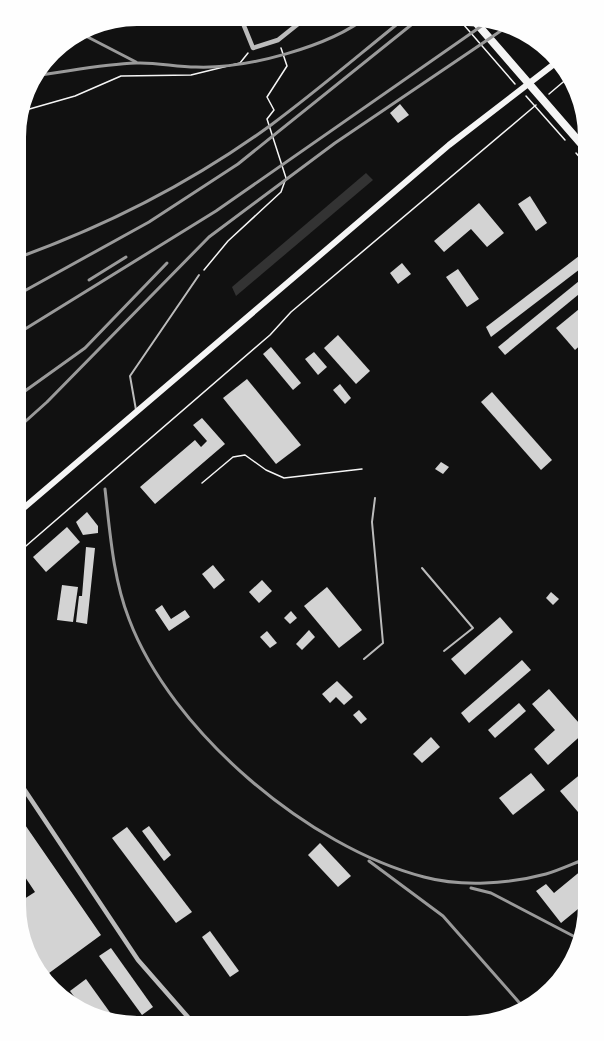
<svg xmlns="http://www.w3.org/2000/svg" width="604" height="1041" font-family="Mulish,sans-serif">
<style>
.water{fill:#333}
.building{fill:#d3d3d3}
.lines{fill:none;stroke-linecap:round;stroke-linejoin:round}
.path{stroke:#f5f5f5;stroke-width:1.5}
.service{stroke:#bcbcbc;stroke-width:2}
.minor{stroke:#bcbcbc;stroke-width:4.5}
.secondary{stroke:#f5f5f5;stroke-width:6}
.trunk{stroke:#f5f5f5;stroke-width:8}
.rail{stroke:#9a9a9a;stroke-width:3}
</style>
<rect width="100%" height="100%" fill="#111"/>
<path class="water" d="M366,173L373,180L236,296L232,287Z"/>
<g class="building">
<path d="M257,16H290L280,25L272,16L264,23Z"/>
<path d="M400,104L409,115L398,123L390,113Z"/>
<path d="M530,196L547,223L536,231L518,204Z"/>
<path d="M479,203L504,233L487,247L471,229L444,252L434,241Z"/>
<path d="M579,256L584,266L491,337L486,327Z"/>
<path d="M402,263L411,274L398,284L390,273Z"/>
<path d="M458,269L479,299L467,307L446,277Z"/>
<path d="M584,277V290L505,355L498,347Z"/>
<path d="M584,305V342L575,350L556,328Z"/>
<path d="M338,335L370,371L356,384L324,348Z"/>
<path d="M271,347L301,383L293,390L263,354Z"/>
<path d="M314,352L327,367L318,375L305,359Z"/>
<path d="M247,379L301,445L276,464L223,398Z"/>
<path d="M340,384L351,398L345,404L333,390Z"/>
<path d="M492,392L552,460L541,470L481,402Z"/>
<path d="M202,418L225,444L155,504L140,487L195,440L201,447L207,441L193,425Z"/>
<path d="M441,462L449,467L443,474L435,469Z"/>
<path d="M87,512L98,526V533L83,535L76,522Z"/>
<path d="M67,527L80,542L46,572L33,557Z"/>
<path d="M86,547L95,548L87,624L76,622L79,596H82Z"/>
<path d="M213,565L225,580L214,589L202,574Z"/>
<path d="M262,580L272,591L259,603L249,592Z"/>
<path d="M62,585L78,587L73,622L57,620Z"/>
<path d="M327,587L362,630L339,648L304,606Z"/>
<path d="M551,592L559,599L553,605L546,598Z"/>
<path d="M162,605L171,619L185,610L190,617L169,631L155,610Z"/>
<path d="M291,611L297,618L290,624L284,618Z"/>
<path d="M500,617L513,632L465,675L451,659Z"/>
<path d="M309,630L315,637L302,650L296,644Z"/>
<path d="M267,631L277,643L270,648L260,637Z"/>
<path d="M522,660L531,670L469,723L461,713Z"/>
<path d="M337,681L353,697L344,705L336,697L330,703L322,694Z"/>
<path d="M549,689L586,731L548,765L534,749L555,730L532,704Z"/>
<path d="M519,703L526,711L495,738L488,730Z"/>
<path d="M359,710L367,719L361,724L353,715Z"/>
<path d="M431,737L440,747L422,763L413,754Z"/>
<path d="M588,768V816L584,819L560,791Z"/>
<path d="M531,773L545,790L513,815L499,798Z"/>
<path d="M21,819L101,935L45,976L22,944L21,901L35,892L21,871Z"/>
<path d="M149,826L171,855L164,861L142,831Z"/>
<path d="M127,827L192,912L176,923L112,838Z"/>
<path d="M320,843L351,876L338,887L308,855Z"/>
<path d="M588,865L589,900L561,923L536,891L546,884L554,893Z"/>
<path d="M210,931L239,971L230,977L202,937Z"/>
<path d="M111,948L153,1007L142,1015L99,956Z"/>
<path d="M86,979L119,1025L84,1010L70,991Z"/>
<path d="M56,983L76,1006L62,1001L52,986Z"/>
</g>
<g class="lines">
<g class="path">
<path d="M457,17L515,84"/>
<path d="M549,94L569,77"/>
<path d="M526,96L565,140"/>
<path d="M19,112L75,96L121,76L191,75L240,63L248,53"/>
<path d="M576,153L583,161"/>
<path d="M204,270L228,241L281,192L286,178L267,119L274,110L267,97L287,66L281,48"/>
<path d="M202,483L233,457L245,455L266,470L284,478L362,469"/>
<path d="M19,552L270,335L291,312L536,105"/>
</g>
<g class="service">
<path d="M136,410L130,376L199,275"/>
<path d="M422,568L473,628L444,651"/>
<path d="M364,659L383,643L372,522L375,498"/>
</g>
<g class="minor">
<path d="M240,16L253,48L278,40L308,16"/>
<path d="M20,783L138,960L194,1024"/>
</g>
<path class="secondary" d="M19,512L449,145L558,61"/>
<path class="trunk" d="M471,17L583,146"/>
<g class="rail">
<path d="M78,32L136,62"/>
<path d="M32,76C66,72 102,64 136,63C156,62 176,67 196,67C246,69 329,47 368,16"/>
<path d="M17,258C106,226 194,181 271,125C317,91 361,53 406,17"/>
<path d="M89,280L126,257"/>
<path d="M17,295L149,222L238,164L421,17"/>
<path d="M17,334L216,211L493,18"/>
<path d="M18,396L85,348L167,263"/>
<path d="M18,428L47,402L209,237L335,143L508,26"/>
<path d="M105,489C110,532 113,578 129,619C171,731 308,847 424,877C461,887 509,884 546,874C560,870 574,863 588,858"/>
<path d="M369,861L443,916L524,1008"/>
<path d="M471,888L491,893L579,939"/>
</g>
</g>
<path d="M0 0H604V1041H0ZM137 26H467A111 111 0 0 1 578 137V905A111 111 0 0 1 467 1016H137A111 111 0 0 1 26 905V137A111 111 0 0 1 137 26Z" fill="#fefefe" fill-rule="evenodd"/>
</svg>
